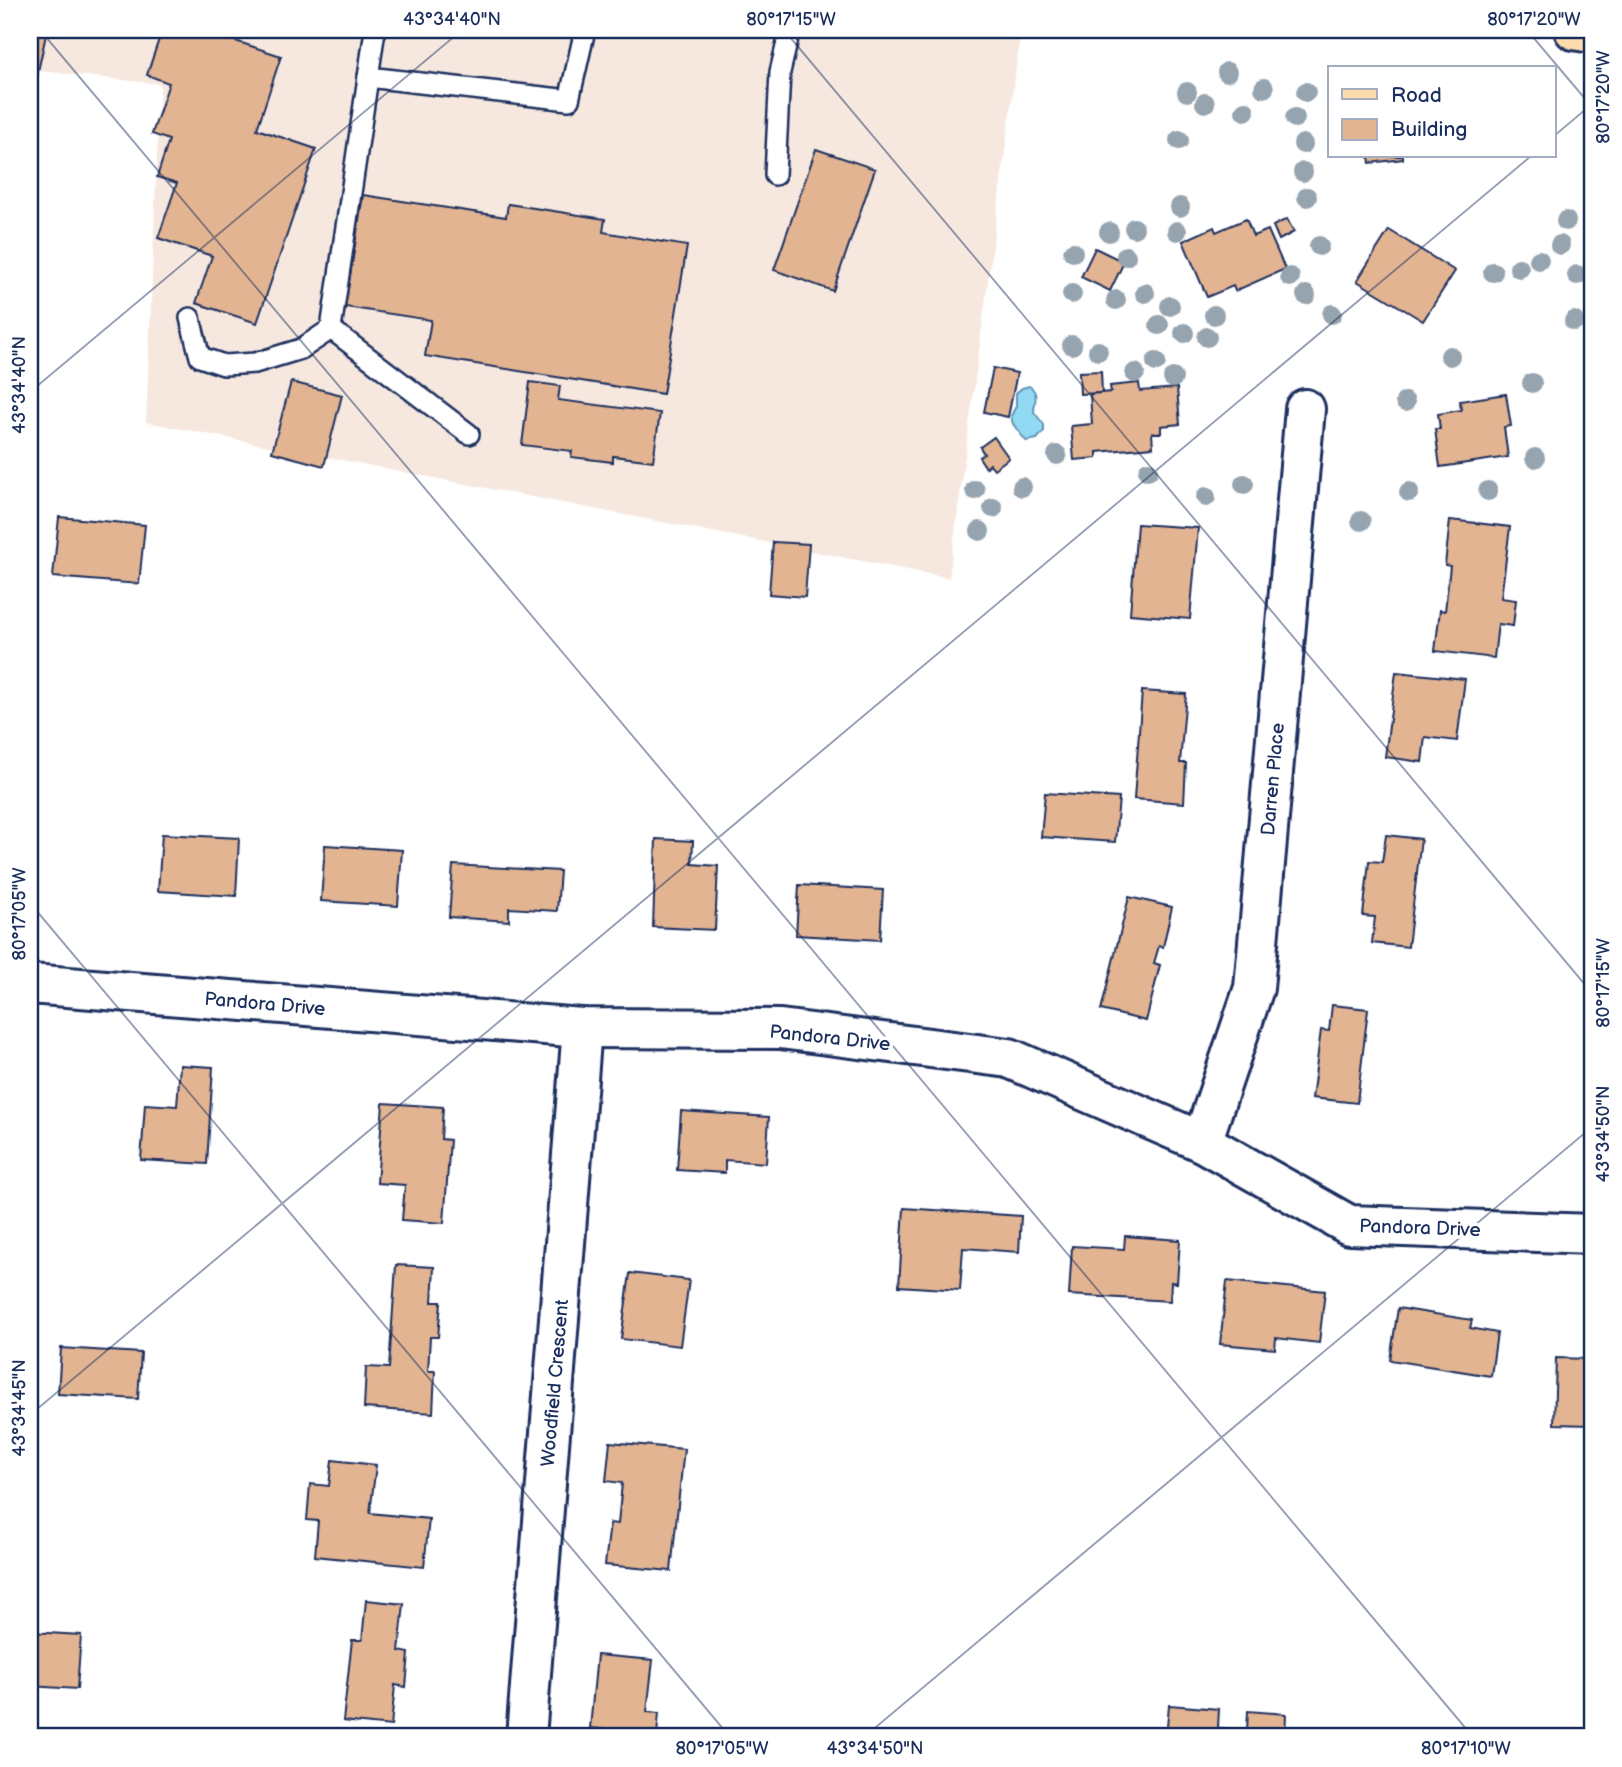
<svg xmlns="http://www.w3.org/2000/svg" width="1622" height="1767" font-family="'Balsamiq Sans',sans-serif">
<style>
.built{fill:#f6e8de}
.water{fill:#92d9f4;stroke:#6295b8;stroke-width:2}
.building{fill:#e2b492;stroke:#1b2f5e;stroke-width:2}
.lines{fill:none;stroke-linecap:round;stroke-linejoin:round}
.service-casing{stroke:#1b2f5e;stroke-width:24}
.minor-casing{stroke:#1b2f5e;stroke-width:44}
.primary-casing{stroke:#1b2f5e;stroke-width:44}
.service{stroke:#fff;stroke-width:19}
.minor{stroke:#fff;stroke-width:38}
.primary{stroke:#fcdcac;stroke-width:38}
.tree{fill:#96a4af}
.ticks{fill:none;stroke:#1b2f5e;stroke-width:2;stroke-opacity:0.45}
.labels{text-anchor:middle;stroke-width:7;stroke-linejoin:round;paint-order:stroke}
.street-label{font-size:19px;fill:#1b2f5e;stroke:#fff}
.neatline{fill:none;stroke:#1b2f5e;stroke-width:2.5}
.ticks-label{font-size:18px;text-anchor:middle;fill:#1b2f5e}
</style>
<rect width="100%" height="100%" fill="#fff"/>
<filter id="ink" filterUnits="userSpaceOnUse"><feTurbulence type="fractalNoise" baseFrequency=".0143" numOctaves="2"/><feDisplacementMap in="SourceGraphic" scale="14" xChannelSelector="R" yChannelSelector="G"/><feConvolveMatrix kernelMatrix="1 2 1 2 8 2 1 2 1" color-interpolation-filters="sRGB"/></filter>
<g filter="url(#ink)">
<path class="built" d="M30,30H1021L949,578L146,422L160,84L30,70Z"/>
<path class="water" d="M1029,386C1040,393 1034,401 1034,412L1044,425V431L1037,439L1026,441L1013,424L1011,416L1016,406V393L1022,388Z"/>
<g class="building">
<path d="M30,30H47L34,90L30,89Z"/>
<path d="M162,30H202L281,56L257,129L316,149L257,323L196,303L212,256L158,238L177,183L157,177L169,140L152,134L169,83L147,75Z"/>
<path d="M816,149L875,169L833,291L774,270Z"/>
<path d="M1369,156H1403V159L1370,163Z"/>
<path d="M363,195L506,217L508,204L605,219L603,232L687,246L663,394L425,356L431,320L345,307Z"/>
<path d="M1246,219L1253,236L1268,230L1285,269L1235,291L1233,286L1207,297L1183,241L1214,227L1216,232Z"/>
<path d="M1287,219L1294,232L1279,240L1273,226Z"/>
<path d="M1389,230L1455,271L1423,321L1357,281Z"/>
<path d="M1095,248L1124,262L1110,291L1081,277Z"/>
<path d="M993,368L1017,373L1008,417L984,412Z"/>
<path d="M1101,371L1102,393L1080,394L1079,372Z"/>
<path d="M291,382L342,395L324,466L272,452Z"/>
<path d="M530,382L560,386L558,400L660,413L653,461L613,456V462L571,457L572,451L522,445Z"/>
<path d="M1139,383L1140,391L1177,388L1180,424L1161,426V433H1152L1153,447L1097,452V458L1074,460L1071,426L1092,424L1090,394L1111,392L1110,386Z"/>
<path d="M1506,394L1511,426L1504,427L1508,457L1440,467L1435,429H1440L1438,414L1461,410L1460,401Z"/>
<path d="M994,437L1009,458L994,469L990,464L986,468L979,457L984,454L980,447Z"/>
<path d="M59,517L145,525L139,584L53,577Z"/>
<path d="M1450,520L1510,527L1501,598L1516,600L1513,626L1498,624L1494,658L1435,651L1440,610L1445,611L1450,566L1445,565Z"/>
<path d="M1137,524L1198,528L1190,619L1130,614Z"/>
<path d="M773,542L809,544L805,597L769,594Z"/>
<path d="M1396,672L1465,679L1457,741L1425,737L1422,762L1385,757Z"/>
<path d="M1142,691L1186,694L1180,763H1186L1184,803L1134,799Z"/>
<path d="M1045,793L1119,798L1115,842L1041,837Z"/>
<path d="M162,834L239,838L236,896L158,891Z"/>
<path d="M1386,835L1421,839L1408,947L1372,943L1375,917L1363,916L1369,861L1382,862Z"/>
<path d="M656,839L693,841L692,864L718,866L715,930L653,927Z"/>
<path d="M325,845L402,850L398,906L321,901Z"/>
<path d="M453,865L560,871L557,911L509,908V921L449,917Z"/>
<path d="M799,885L883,890L880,940L796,935Z"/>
<path d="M1129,897L1172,907L1163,947L1159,946L1154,963L1160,965L1146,1021L1101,1010Z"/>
<path d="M1332,1005L1368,1009L1357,1103L1312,1098L1321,1030L1329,1031Z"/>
<path d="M180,1065L213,1067L207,1164L141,1160L145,1104L177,1106Z"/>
<path d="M383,1103L443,1107L441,1139L450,1140L444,1223L402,1220L405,1185L377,1183Z"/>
<path d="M681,1111L769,1117L766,1163L725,1160V1173L677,1170Z"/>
<path d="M904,1208L1021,1216L1019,1252L963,1248L960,1290L899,1286Z"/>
<path d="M1125,1236L1180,1240L1177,1283L1171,1282L1170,1301L1069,1295L1072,1246L1124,1249Z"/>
<path d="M396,1265L434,1267L432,1302H441L438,1337H430L428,1371H435L433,1413L364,1408L366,1367L389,1368Z"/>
<path d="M630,1273L689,1280L680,1346L621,1339Z"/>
<path d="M1227,1281L1325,1291L1319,1343L1276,1338L1275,1349L1220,1344Z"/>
<path d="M1398,1308L1472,1320L1470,1328L1497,1333L1491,1376L1390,1360Z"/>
<path d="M1590,1342L1592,1343V1425L1554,1424L1556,1358L1589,1359Z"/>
<path d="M61,1348L141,1353L138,1399L58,1394Z"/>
<path d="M610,1442L684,1449L671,1571L605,1565L610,1523L618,1524L622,1483L606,1481Z"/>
<path d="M332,1460L376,1465L370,1513L429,1519L424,1567L315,1556L318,1521L307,1520L310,1484L329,1486Z"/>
<path d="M366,1600L404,1604L399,1651L409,1653L406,1687L395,1685L391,1726L343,1721L352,1640H362Z"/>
<path d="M30,1632L81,1635L77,1689L30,1686Z"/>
<path d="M597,1655L653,1660L647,1712L659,1713L657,1735L590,1728Z"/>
<path d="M1169,1705L1219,1709L1218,1728L1247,1730L1248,1711L1286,1714L1285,1737H1166Z"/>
</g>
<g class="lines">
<defs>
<g id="service">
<path d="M375,30L331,329L469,434"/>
<path d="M368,77L569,100L585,30"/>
<path d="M775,175L780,72L790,30"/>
<path d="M190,318L200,357L224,365L255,363L301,349L331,329"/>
</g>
<g id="minor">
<path d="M30,984L582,1028L780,1029L1009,1058L1202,1142L1349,1225L1592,1234"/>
<path d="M1202,1142L1254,988L1305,409"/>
<path d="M526,1737L582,1028"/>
</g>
<path id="primary" d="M1574,30L1592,33"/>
</defs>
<use href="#service" class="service-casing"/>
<use href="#minor" class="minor-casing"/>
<use href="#primary" class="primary-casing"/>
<use href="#service" class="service"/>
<use href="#minor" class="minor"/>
<use href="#primary" class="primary"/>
</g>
<g class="tree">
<circle cx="1227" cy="72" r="10"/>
<circle cx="1264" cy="88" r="10"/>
<circle cx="1187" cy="92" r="10"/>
<circle cx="1306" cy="92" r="10"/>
<circle cx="1205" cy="103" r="10"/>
<circle cx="1245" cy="111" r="10"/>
<circle cx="1295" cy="118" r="10"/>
<circle cx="1179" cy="140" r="10"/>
<circle cx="1303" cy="144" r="10"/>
<circle cx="1303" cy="172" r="10"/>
<circle cx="1307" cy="197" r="10"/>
<circle cx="1180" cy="207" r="10"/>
<circle cx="1566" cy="221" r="10"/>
<circle cx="1134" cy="228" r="10"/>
<circle cx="1177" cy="231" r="10"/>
<circle cx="1109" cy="232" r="10"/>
<circle cx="1560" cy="245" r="10"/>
<circle cx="1319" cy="246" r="10"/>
<circle cx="1073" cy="252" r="10"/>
<circle cx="1126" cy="256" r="10"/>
<circle cx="1539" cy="260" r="10"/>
<circle cx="1519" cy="268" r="10"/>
<circle cx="1493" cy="272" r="10"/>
<circle cx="1577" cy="275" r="10"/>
<circle cx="1290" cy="277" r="10"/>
<circle cx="1145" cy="293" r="10"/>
<circle cx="1072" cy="294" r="10"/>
<circle cx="1306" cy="295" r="10"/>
<circle cx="1116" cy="300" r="10"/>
<circle cx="1170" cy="306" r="10"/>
<circle cx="1332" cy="314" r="10"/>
<circle cx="1214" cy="315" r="10"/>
<circle cx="1574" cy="321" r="10"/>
<circle cx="1159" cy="325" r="10"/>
<circle cx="1184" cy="333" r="10"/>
<circle cx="1207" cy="337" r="10"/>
<circle cx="1072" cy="345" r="10"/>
<circle cx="1098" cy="351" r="10"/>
<circle cx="1450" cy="356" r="10"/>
<circle cx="1156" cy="362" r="10"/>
<circle cx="1135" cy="373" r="10"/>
<circle cx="1173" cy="378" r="10"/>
<circle cx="1532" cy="383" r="10"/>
<circle cx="1405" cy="402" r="10"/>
<circle cx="1057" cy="455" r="10"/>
<circle cx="1535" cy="458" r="10"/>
<circle cx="1148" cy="471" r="10"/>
<circle cx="1244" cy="484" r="10"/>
<circle cx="1022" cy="487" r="10"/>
<circle cx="975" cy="490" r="10"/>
<circle cx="1488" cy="491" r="10"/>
<circle cx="1409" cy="492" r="10"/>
<circle cx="1206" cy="497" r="10"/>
<circle cx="993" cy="508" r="10"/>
<circle cx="1361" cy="521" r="10"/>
<circle cx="980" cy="531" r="10"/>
</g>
</g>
<path class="ticks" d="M40,30L1473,1737M784,30L1592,993M1527,30L1592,107M1554,136L1592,104M30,392L462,30M30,903L730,1737M30,1415L1531,156M864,1737L1592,1127"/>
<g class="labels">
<g class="street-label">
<text transform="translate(1272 779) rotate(-85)" y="7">Darren Place</text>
<text transform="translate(265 1003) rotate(5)" y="7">Pandora Drive</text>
<text transform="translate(830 1037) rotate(6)" y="7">Pandora Drive</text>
<text transform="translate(1420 1227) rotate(2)" y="7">Pandora Drive</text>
<text transform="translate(554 1383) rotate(-85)" y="7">Woodfield Crescent</text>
</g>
</g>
<rect width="1622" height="1767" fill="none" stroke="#fff" stroke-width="77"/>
<rect x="1328" y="66" width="228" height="91" fill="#ffffff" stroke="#a4acbf" stroke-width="2"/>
<rect x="1342" y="89" width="35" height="10" fill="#fcdcac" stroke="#a4acbf" stroke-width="2"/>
<text x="1391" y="102" font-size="21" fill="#1b2f5e">Road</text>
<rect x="1342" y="119" width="35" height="21" fill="#e2b492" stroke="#a4acbf" stroke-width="2"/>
<text x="1391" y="136" font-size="21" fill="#1b2f5e">Building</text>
<rect x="38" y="38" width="1546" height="1690" class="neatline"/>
<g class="ticks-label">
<text x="452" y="25">43°34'40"N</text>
<text x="791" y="25">80°17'15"W</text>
<text x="1534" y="25">80°17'20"W</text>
<text transform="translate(1603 97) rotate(-90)" y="6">80°17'20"W</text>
<text transform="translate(19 385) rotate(-90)" y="6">43°34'40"N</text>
<text transform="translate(19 914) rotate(-90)" y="6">80°17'05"W</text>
<text transform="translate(1603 983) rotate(-90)" y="6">80°17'15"W</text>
<text transform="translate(1603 1134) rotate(-90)" y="6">43°34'50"N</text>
<text transform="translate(19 1408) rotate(-90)" y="6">43°34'45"N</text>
<text x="722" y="1754">80°17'05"W</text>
<text x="875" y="1754">43°34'50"N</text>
<text x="1466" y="1754">80°17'10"W</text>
</g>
</svg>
